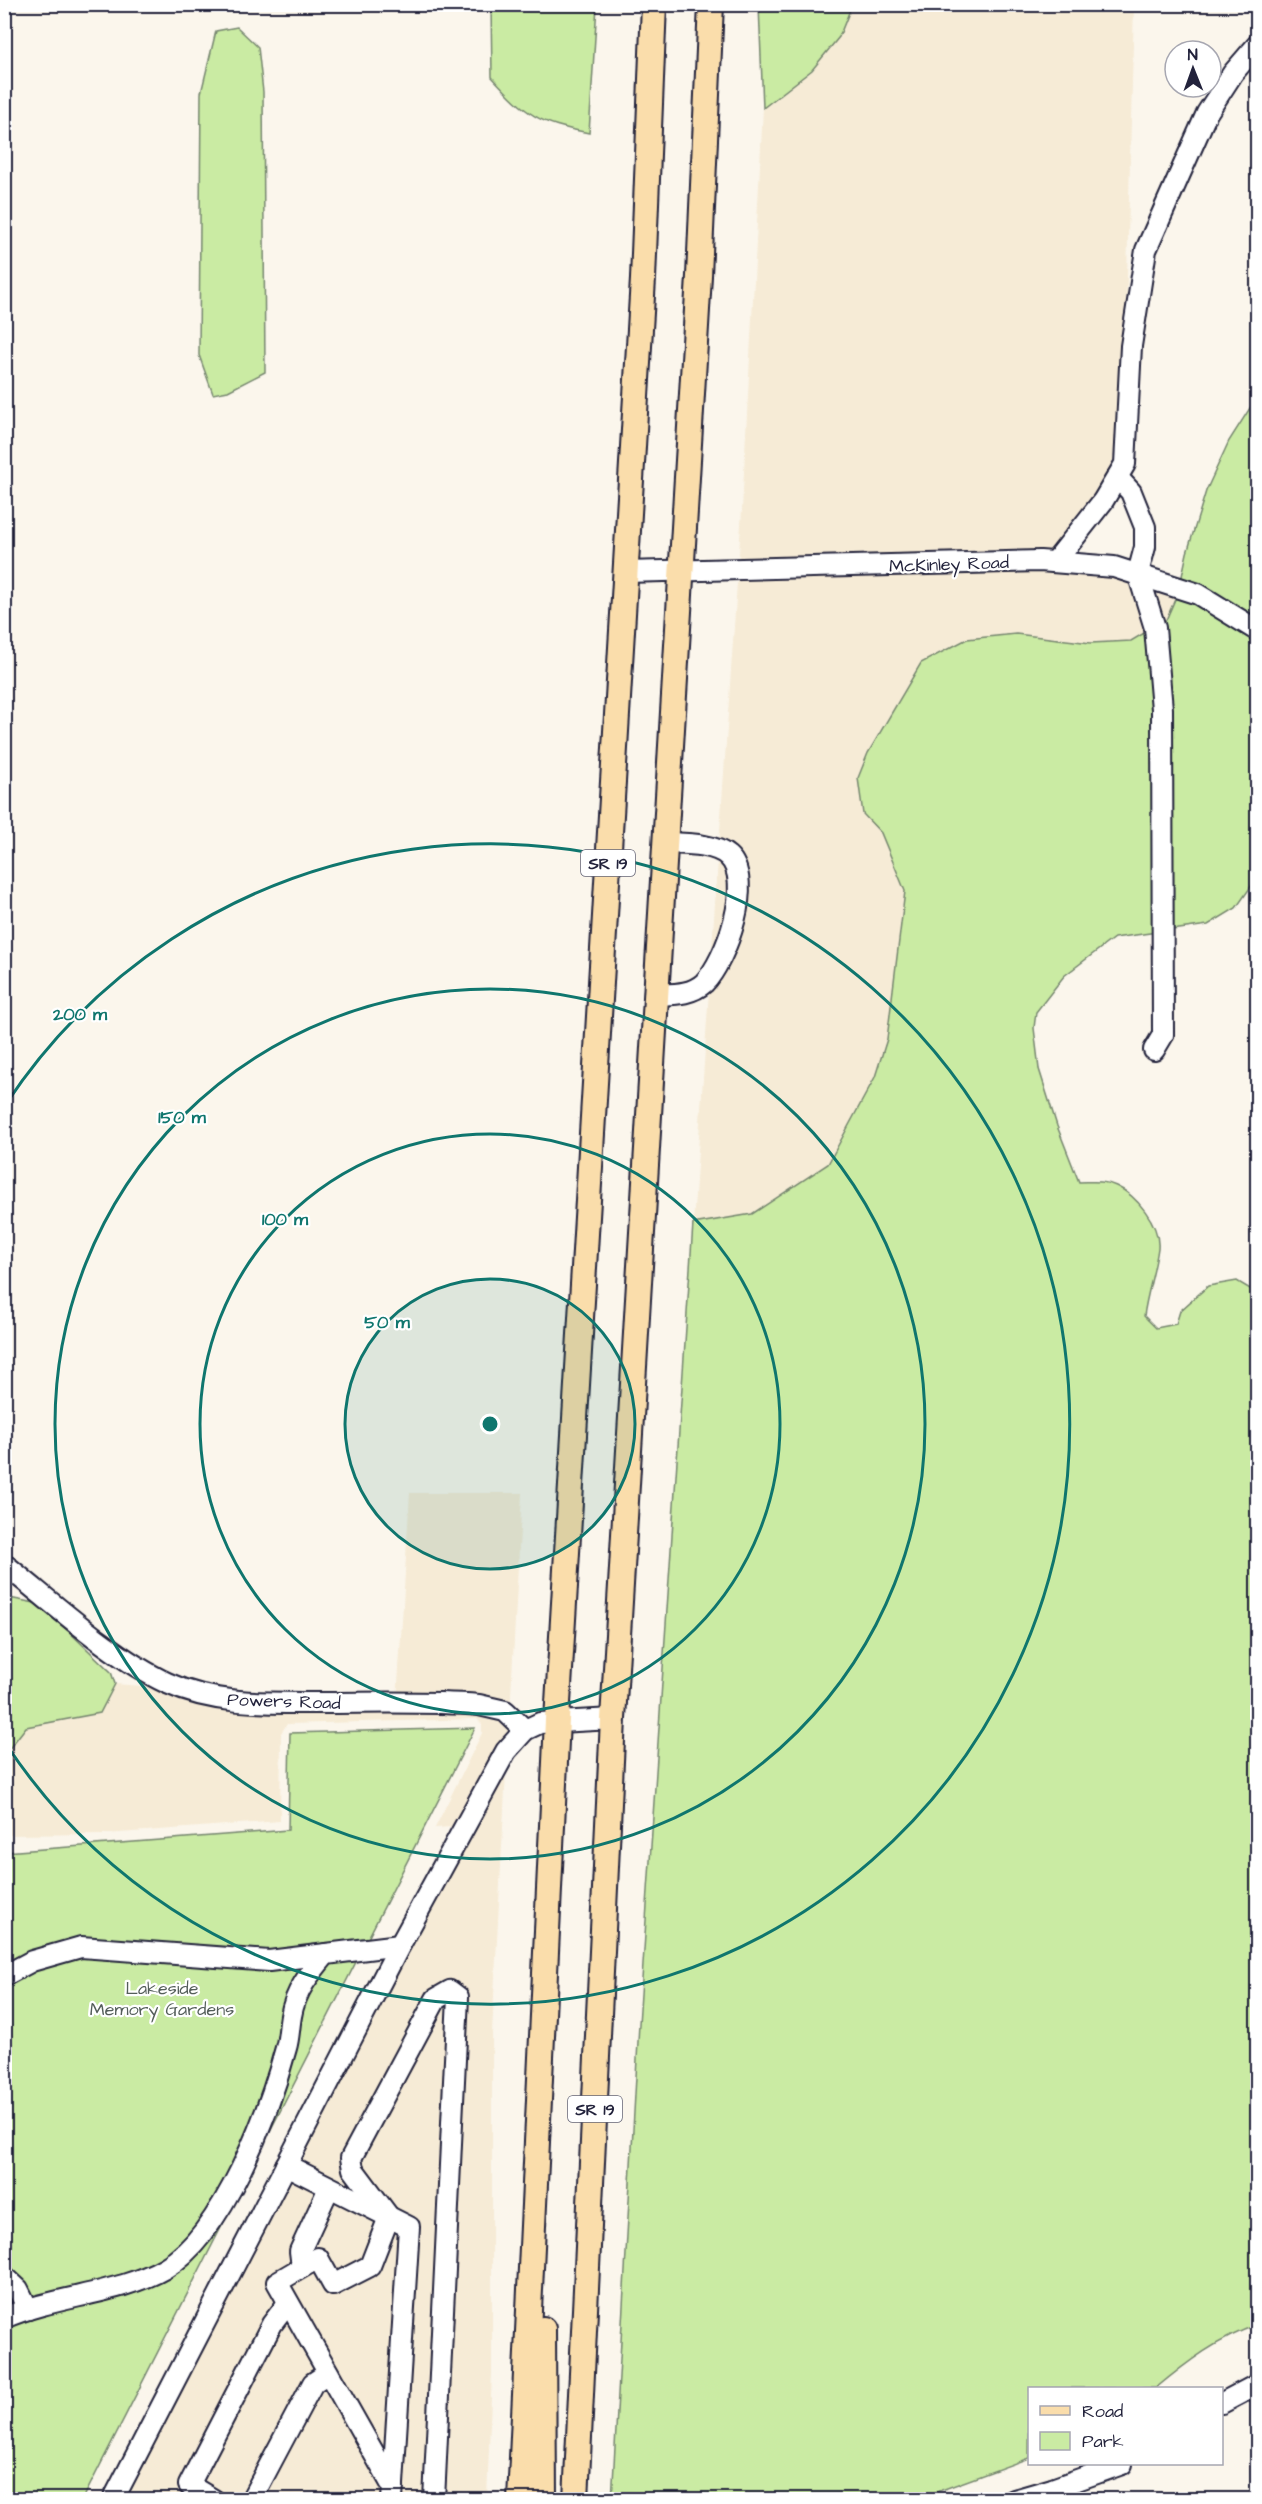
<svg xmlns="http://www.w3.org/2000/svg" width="1262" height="2504" font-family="'Architects Daughter',sans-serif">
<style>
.built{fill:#f6ebd6}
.green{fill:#caeba3;stroke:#76866f;stroke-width:1.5}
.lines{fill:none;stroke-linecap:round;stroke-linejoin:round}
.minor-casing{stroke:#22223b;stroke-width:24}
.major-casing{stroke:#22223b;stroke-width:28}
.minor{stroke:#fff;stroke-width:20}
.major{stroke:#faddab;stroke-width:24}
.ring{fill:none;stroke:#0f766e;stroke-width:3}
.labels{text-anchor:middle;stroke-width:4.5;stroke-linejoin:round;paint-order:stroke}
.shield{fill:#fff;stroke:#646476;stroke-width:1.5}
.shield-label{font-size:16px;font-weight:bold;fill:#22223b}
.street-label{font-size:18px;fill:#22223b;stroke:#fff}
.park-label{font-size:18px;fill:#545e5a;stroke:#fff}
.centre{fill:#0f766e;stroke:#fff;stroke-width:3}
.ring-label{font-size:18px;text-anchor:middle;font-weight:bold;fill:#0f766e;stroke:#fff;stroke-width:4.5;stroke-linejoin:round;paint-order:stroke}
</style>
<rect width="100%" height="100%" fill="#fbf6ec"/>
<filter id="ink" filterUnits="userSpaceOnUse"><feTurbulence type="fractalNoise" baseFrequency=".0167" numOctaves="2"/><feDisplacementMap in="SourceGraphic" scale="12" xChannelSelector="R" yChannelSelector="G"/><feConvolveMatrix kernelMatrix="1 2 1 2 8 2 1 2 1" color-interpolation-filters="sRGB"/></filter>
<g filter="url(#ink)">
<g class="built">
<path d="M852,5H1134L1122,472L1071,557L1179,590L1166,620L1131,641L1091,643L1016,634L967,639L921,663L863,814L881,833L905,891L887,1039L875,1077L828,1164L752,1214L693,1224L742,510L763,108L812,70L839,37Z"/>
<path d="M410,1493H522L509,1732L498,1745L452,1827L435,1828L482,1733V1724L477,1719L287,1724L281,1733L280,1821L106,1834L5,1835V1754L10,1744L26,1727L99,1713L115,1684L332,1700H397Z"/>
<path d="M506,1772L492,2033V2373L487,2499L125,2500L409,1951Z"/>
</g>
<g class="green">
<path d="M491,5H597L589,133C537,123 528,116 492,77Z"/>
<path d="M759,5H852L839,37L812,70L763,108Z"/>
<path d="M237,27L258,47L263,92L265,372L228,391L213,394L199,355L201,93L216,31Z"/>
<path d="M1257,397V878L1236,908L1208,925L1114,938L1064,976L1036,1012L1034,1028L1039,1069L1057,1126L1079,1182C1091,1182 1104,1180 1116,1186C1136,1195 1160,1224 1158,1248C1155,1271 1147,1293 1144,1316L1156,1328L1176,1324L1180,1311L1208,1286L1237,1281L1257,1293V2325C1219,2338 1187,2362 1156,2388H1030L1029,2458L917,2499L612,2500L639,2024L693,1224L752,1214L828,1164L875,1077L887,1039L905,891L881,833L863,814L858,778L868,753L921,663L967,639L1016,634L1091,643L1131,641L1166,620L1179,590L1187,553L1206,491L1229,441Z"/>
<path d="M4,1597L40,1604L111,1672L115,1684L100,1713L26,1727L5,1754Z"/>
<path d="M475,1728L83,2499L5,2500V1852L288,1830L290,1733Z"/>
</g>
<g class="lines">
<defs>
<g id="minor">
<path d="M1118,478L1131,492L1145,527V547L1138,573L1155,628L1162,709L1163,1035L1154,1050"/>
<path d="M1055,562L1103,501L1125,464L1131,346L1146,250L1207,113L1233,73L1258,44"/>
<path d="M625,572L1040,561L1114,567L1198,594L1258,631"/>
<path d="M656,995C673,994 691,995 704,983C726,961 755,880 728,856C714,843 684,844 666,843"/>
<path d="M4,1564C52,1602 113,1658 167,1683C215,1705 268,1703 319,1703C372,1703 426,1701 479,1705L505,1711L525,1730"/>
<path d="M4,1976L32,1961L81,1947L269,1961L326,1954"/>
<path d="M286,2165L409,2227L392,2500"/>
<path d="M389,2217L353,2169L351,2158L436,1999L450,1991L458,1997L434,2500"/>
<path d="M389,2217L370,2266L333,2285L318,2258L277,2282L393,2487"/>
<path d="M302,2267L300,2251L329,2188"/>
<path d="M4,2276L18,2289L28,2309"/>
<path d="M4,2318C54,2296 120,2294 165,2268C224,2234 269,2111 286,2048C289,2038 289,2027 291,2016C295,1991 310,1973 326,1954L400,1945"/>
<path d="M1222,2403L1258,2384"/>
<path d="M113,2500L400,1945L506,1751L525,1730L540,1723L613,1719"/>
<path d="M214,2500L189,2485L272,2324L288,2303"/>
<path d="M251,2500L313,2383L328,2373"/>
<path d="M1014,2500L1052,2489L1122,2464"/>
</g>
<g id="major">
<path d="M543,2329L544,2500"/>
<path d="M520,2500L557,1720L643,279L654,4"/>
<path d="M576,2500L613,1719L699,276L711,4"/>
</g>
</defs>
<use href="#minor" class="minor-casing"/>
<use href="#major" class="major-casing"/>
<use href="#minor" class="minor"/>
<use href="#major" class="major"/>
</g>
</g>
<circle cx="490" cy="1424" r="145" fill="#0f766e" fill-opacity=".12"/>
<g class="ring">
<circle cx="490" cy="1424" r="145"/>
<circle cx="490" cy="1424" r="290"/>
<circle cx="490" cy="1424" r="435"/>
<path d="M6 1104A580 580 0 1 1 6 1744"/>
</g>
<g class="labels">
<g class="shield">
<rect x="581" y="850" width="54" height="26" rx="4.5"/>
<rect x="568" y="2096" width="54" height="26" rx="4.5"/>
</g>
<g class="shield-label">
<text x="608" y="869">SR 19</text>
<text x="595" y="2115">SR 19</text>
</g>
<g class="street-label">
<text transform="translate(949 564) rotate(-2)" y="6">McKinley Road</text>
<text transform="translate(284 1701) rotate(2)" y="6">Powers Road</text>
</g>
<g class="park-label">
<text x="162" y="1994">Lakeside<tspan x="162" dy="21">Memory Gardens</tspan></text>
</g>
</g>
<circle cx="490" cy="1424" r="9" class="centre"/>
<g class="ring-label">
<text x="80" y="1020">200 m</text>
<text x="182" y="1123">150 m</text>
<text x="285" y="1225">100 m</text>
<text x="387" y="1328">50 m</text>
</g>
<rect width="1262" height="2504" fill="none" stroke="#fff" stroke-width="24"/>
<rect x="12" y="12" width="1238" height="2480" fill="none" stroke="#22223b" stroke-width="2" filter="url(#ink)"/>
<rect x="1028" y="2387" width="195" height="78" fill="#ffffff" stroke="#a7a7b1" stroke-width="1.5"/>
<rect x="1040" y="2406" width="30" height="9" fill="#faddab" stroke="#a7a7b1" stroke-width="1.5"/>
<text x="1082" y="2417" font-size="18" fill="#22223b">Road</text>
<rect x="1040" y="2432" width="30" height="18" fill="#caeba3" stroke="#a7a7b1" stroke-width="1.5"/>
<text x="1082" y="2447" font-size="18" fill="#22223b">Park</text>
<g transform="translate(1193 69) rotate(359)"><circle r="28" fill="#ffffff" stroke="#a7a7b1" stroke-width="1.5"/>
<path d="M0-4.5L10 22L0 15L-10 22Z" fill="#22223b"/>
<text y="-9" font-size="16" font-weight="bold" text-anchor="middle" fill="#22223b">N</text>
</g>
</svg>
